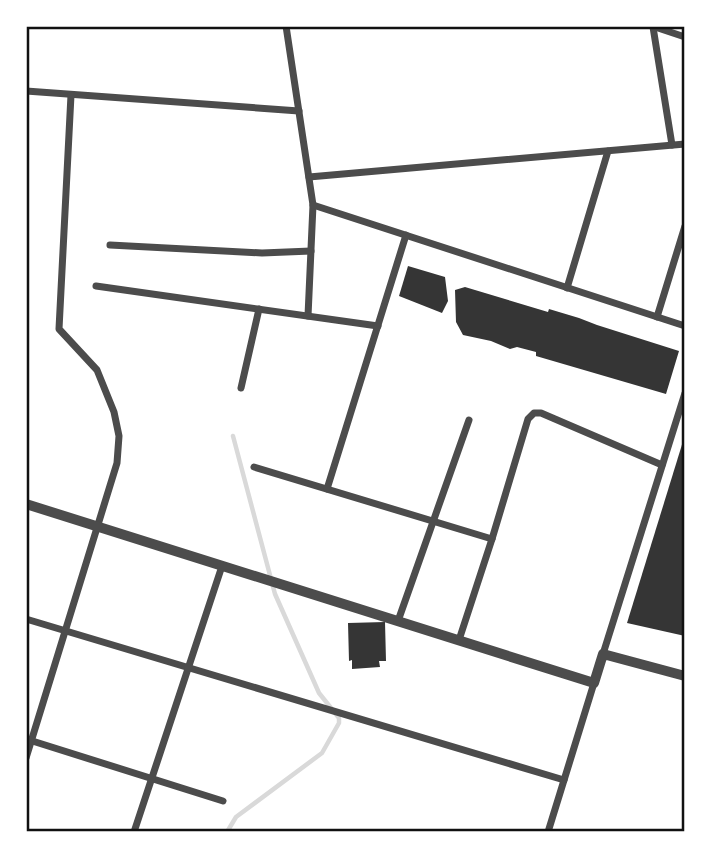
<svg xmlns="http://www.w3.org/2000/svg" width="711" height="858" font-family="Ubuntu,sans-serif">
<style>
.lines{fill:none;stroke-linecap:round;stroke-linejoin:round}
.stream{stroke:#d9d9d9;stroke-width:4.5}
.building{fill:#353535}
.minor{stroke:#4c4c4c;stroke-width:7}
.tertiary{stroke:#4c4c4c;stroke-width:10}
.neatline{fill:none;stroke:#111;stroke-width:2.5}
</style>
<rect width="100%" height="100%" fill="#fff"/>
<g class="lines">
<path class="stream" d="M227,832L236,817L322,753L339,723V718L319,693L275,594L233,436"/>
</g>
<g class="building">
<path d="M408,266L445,277L448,301L442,313L399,296Z"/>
<path d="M465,287L548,312L549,309L579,318L597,325L679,351L666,394L536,356V352L517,347L510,349L491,341L463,335L456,322L455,290Z"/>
<path d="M684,438H685V636L627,623Z"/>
<path d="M385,622L386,661H379L380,667L352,669V660L349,661L348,623Z"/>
</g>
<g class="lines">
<g class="minor">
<path d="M286,26L313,205L308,316"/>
<path d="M652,26L685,37"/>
<path d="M653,27L672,145"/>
<path d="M26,91L299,111"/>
<path d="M309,177L685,144"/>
<path d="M313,205L685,326"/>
<path d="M110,245L262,253L311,251"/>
<path d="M96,286L378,326"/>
<path d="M567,288L608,151"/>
<path d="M657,317L685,226"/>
<path d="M241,388L259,309"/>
<path d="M254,467L492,539"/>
<path d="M327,489L406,235"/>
<path d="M26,619L564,780"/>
<path d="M398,621L469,420"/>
<path d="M459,640L492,539L528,419L534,413H541L662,465"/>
<path d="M603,654L685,393"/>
<path d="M26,739L223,801"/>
<path d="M26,758L117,463L119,436L114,412L97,370L59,329L71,95"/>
<path d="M134,832L222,566"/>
<path d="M548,832L594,683"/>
</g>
<path class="tertiary" d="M26,504L594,683L603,654L685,676"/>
</g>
<rect width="711" height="858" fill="none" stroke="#ffffff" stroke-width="56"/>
<rect x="28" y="28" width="655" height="802" class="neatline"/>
</svg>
